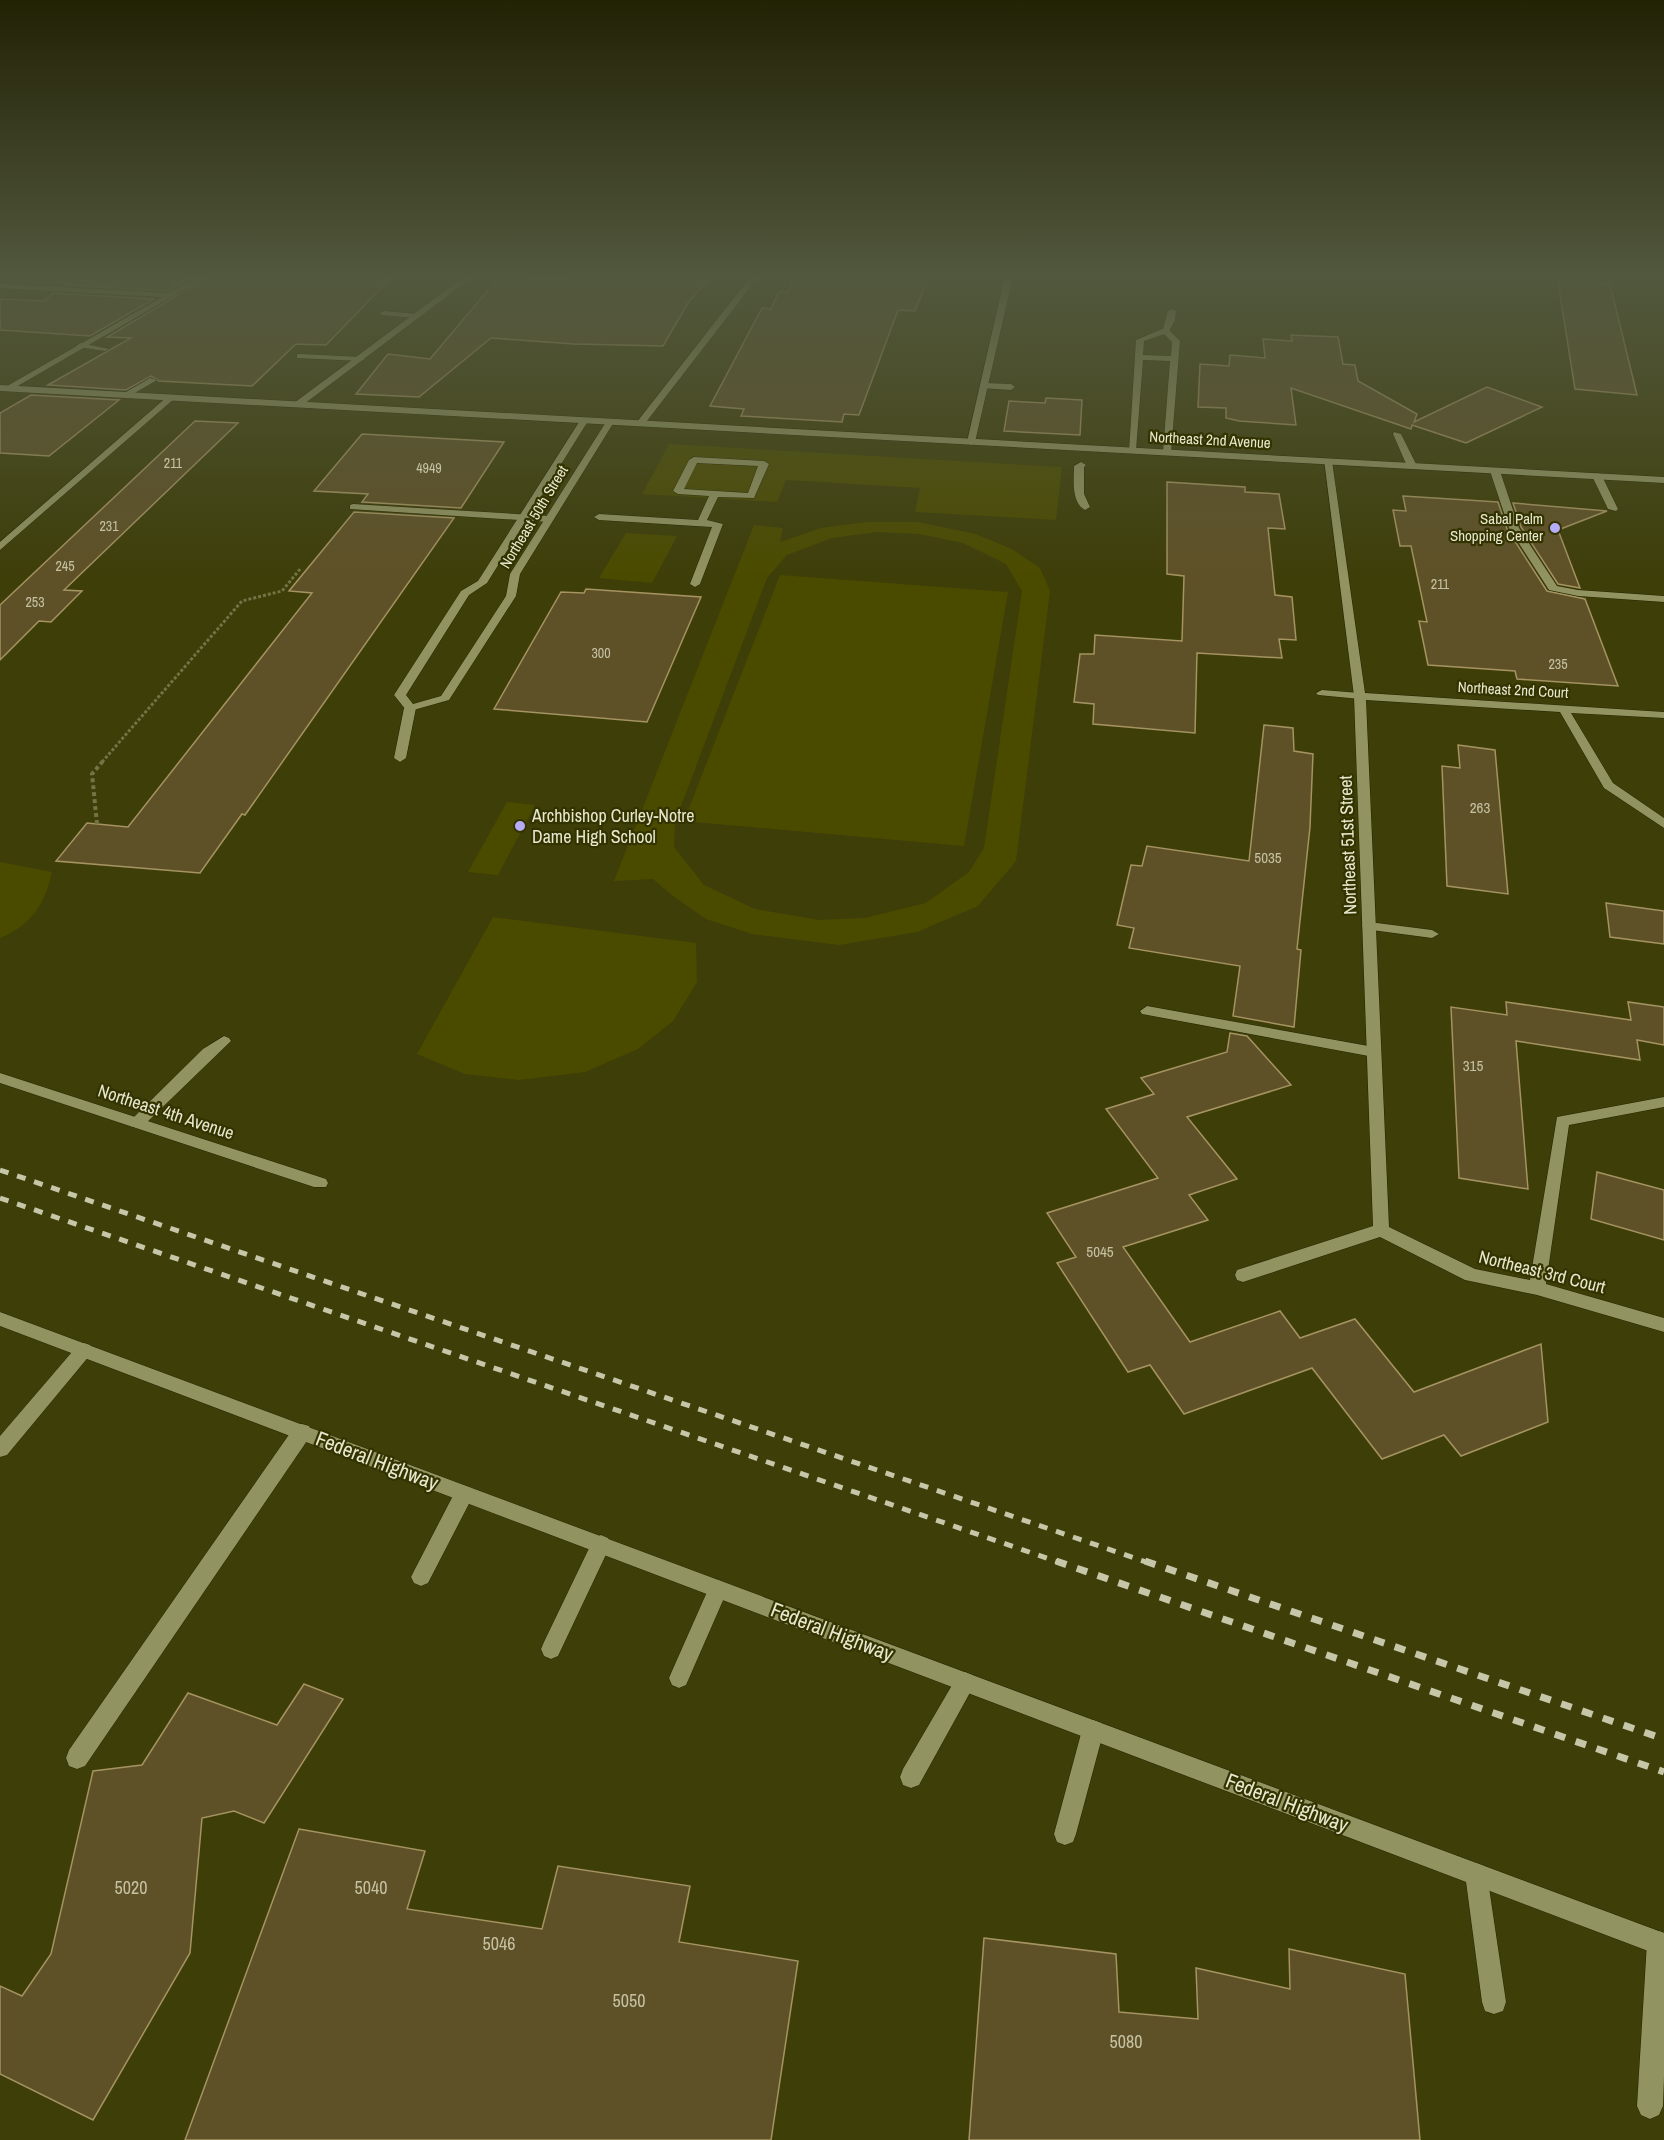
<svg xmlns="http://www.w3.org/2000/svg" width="1664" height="2140" font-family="'Archivo Narrow',sans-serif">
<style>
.green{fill:#4b4b00;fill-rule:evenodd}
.building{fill:#5f5127;stroke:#a59361;stroke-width:1.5}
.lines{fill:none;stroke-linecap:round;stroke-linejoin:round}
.lane-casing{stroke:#242400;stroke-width:1}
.street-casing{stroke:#242400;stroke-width:1}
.secondary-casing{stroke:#242400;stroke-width:1}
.path-far1{stroke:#737346;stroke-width:3;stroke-dasharray:3 2;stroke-linecap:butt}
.path{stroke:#737346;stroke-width:4;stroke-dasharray:4 3;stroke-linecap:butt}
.lane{fill:#919360;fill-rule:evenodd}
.street{fill:#919360;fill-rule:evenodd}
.secondary{fill:#919360;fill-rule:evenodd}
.rail-far1{stroke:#c6c7a8;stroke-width:5;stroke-dasharray:9 9;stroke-linecap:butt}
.rail{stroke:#c6c7a8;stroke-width:7;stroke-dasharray:11 11;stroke-linecap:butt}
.poi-dot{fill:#b6acf8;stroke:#330;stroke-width:2}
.labels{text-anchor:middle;stroke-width:4.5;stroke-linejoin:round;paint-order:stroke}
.far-number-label{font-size:14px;fill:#c5c2a4}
.far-street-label{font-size:15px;fill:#e7e8ce;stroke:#330}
.far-poi-label{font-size:15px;fill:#e7e8ce;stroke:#330;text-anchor:end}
.number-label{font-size:15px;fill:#c5c2a4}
.poi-label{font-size:18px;fill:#e7e8ce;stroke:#330;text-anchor:start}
.street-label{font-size:18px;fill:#e7e8ce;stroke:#330}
.near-number-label{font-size:18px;fill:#c5c2a4}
.near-street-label{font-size:21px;fill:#e7e8ce;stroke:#330}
</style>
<rect width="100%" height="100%" fill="#3e3e09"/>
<g class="green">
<path d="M669,444L1062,467L1056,520L915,512L920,488L786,480L777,502L642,494Z"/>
<path d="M867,522H918L976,534L1012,549L1040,568L1050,591L1016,861L978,906L917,932L839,945L752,934L706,919L673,896L653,879L614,881L754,525L783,528L780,542L821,528ZM877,532L919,534L963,543L1006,564L1022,591L984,848L969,872L926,903L865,918L819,920L755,909L704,885L674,847L675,822L767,578L787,555L832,538Z"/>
<path d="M626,533L677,536L652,583L599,578Z"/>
<path d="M780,575L1008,592L964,846L684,821Z"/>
<path d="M507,802L535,805L498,875L468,872Z"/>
<path d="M0,862L52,872C45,904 31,925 0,938Z"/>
<path d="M493,917L696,943L697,982L673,1021L638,1049L585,1072L519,1080L465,1074L417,1054Z"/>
</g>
<g class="building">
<path d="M78,276H194L168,291L65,285Z"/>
<path d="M210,276H393L326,345L296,344L252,386L159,381L151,376L126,390L48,385L131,338L107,337Z"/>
<path d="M570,276H711L688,303L663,346L574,344L491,338L419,397L356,394L388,354L430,359L499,277L567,280Z"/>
<path d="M799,276L858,278L859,276H929L915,311L898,310L859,415L844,414L842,422L741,416L744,409L710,406L762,308L771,309L779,291L788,292L792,282H796Z"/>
<path d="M1557,276H1592L1602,284H1610L1637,395L1575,389Z"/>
<path d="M54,293L154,299L90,336L0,330V299L43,301Z"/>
<path d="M1291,335L1338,337L1343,364L1355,365L1358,381L1417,414L1414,422L1487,387L1542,407L1466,443L1412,425L1411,429L1291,388L1296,425L1239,421L1226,418V408L1198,407L1200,364L1229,366L1230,355L1265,358L1263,339L1292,341Z"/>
<path d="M31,395L119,400L49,456L0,453V413Z"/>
<path d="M1046,398L1082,400L1080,435L1004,431L1009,401L1045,403Z"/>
<path d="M195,421L238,423L64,590L82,591L51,622L39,621L0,660V605Z"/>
<path d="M362,434L504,442L461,508L362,502L368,494L314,491Z"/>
<path d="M1167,482L1245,487V492L1279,494L1285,529L1268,528L1275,595L1292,597L1296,640L1279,639L1282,658L1197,653L1195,733L1093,724L1094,704L1074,702L1080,654H1094L1095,635L1182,641L1184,576L1167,574Z"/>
<path d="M1403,496L1498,502L1507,529L1547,591L1585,599L1618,686L1517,679L1515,671L1428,665L1419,621L1427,622L1411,546H1400L1393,510L1406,511Z"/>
<path d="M1513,503L1607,511L1558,530L1580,588L1558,584L1521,527Z"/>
<path d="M354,512L454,518L245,815L242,814L200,873L56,861L87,823L128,827L312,593L289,591Z"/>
<path d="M586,589L701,597L647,722L494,709L561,592L584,593Z"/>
<path d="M1264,725L1293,728L1294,751L1313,754L1310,827L1297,949L1301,950L1294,1027L1233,1016L1240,966L1129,948L1134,928L1117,925L1131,865L1142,866L1147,846L1249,861Z"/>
<path d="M1458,745L1495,750L1508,894L1447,886L1442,766L1460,768Z"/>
<path d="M1606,903L1664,911V944L1610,937Z"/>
<path d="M1506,1002L1631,1020L1628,1002L1664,1007V1045L1637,1040L1640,1060L1516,1041L1528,1189L1459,1178L1451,1007L1507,1015Z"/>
<path d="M1230,1033L1247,1036L1291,1085L1187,1117L1237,1179L1189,1195L1208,1220L1123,1247L1190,1342L1280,1311L1300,1338L1355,1319L1414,1392L1541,1344L1548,1422L1461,1456L1444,1435L1382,1459L1312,1368L1184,1414L1150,1365L1128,1372L1057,1263L1076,1257L1047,1213L1158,1178L1106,1109L1154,1094L1141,1078L1227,1052Z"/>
<path d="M1597,1172L1664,1190V1240L1591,1219Z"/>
<path d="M304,1684L343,1699L264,1823L234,1811L202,1818L190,1953L93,2120L0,2074V1986L22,1996L51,1954L93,1771L142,1765L188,1693L277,1725Z"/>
<path d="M299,1829L425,1851L407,1909L542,1929L558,1866L690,1886L679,1942L798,1961L771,2140H185Z"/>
<path d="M984,1938L1116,1954L1119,2012L1198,2019L1196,1968L1290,1989L1289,1949L1405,1974L1420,2140H969Z"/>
</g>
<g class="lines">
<defs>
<g id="lane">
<path d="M1172,309L1176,311L1175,320L1168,333H1162L1168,311Z"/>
<path d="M384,311L417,314L421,316L417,318L381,315L380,313Z"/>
<path d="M81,343L109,349L105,351L78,347L77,345Z"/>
<path d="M300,354L361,357L365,359L361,361L297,358V354Z"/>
<path d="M150,378L157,380L128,397L121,395Z"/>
<path d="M984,383L1011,384L1015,387L1011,390L981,388V384Z"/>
<path d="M1394,432L1401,434L1417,466L1415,468L1407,466L1393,434Z"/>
<path d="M694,457L764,461L769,464L754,498L718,497L707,520L723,524L700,584L695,587L690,584L712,527L599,520L594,517L599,514L698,520L709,496L678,494L673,491L689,460ZM697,463L758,466L748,493L684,489Z"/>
<path d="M1081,462L1086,465L1084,467V494L1090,507L1085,510C1071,502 1074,480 1074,466Z"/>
<path d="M1492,469L1500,471L1519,528L1557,586L1578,590L1664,596V602L1578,596L1549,590L1509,528L1490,471Z"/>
<path d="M1597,473L1602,476L1618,509L1616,511L1608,509L1592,476Z"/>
<path d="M353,504L549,516L554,519L549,522L350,509V505Z"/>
<path d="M1322,690L1360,693L1366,696L1360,699L1318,695L1316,693Z"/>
<path d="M410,705L416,708L406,758L400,762L394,758L404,708Z"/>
<path d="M1369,922L1432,930L1439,934L1432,938L1364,929L1362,926L1364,923Z"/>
<path d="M1147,1006L1374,1047L1381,1052L1374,1057L1142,1014L1140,1011Z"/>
<path d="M224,1036L229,1038L231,1041L142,1127H132L129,1123L132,1119L203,1049Z"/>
<path d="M84,1343L90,1345L93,1350L90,1355L7,1455L0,1457V1436L78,1345Z"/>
<path d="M302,1424L309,1426L311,1432L309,1438L85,1766L77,1769L69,1766L66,1758L69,1750L295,1426Z"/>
<path d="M464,1486L471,1488L474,1494L428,1583L421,1586L414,1583L411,1577L414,1571L457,1488Z"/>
<path d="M601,1535L608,1538L611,1544L558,1656L551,1659L544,1656L541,1649L544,1642L594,1538Z"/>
<path d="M718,1580L725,1583L728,1589L686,1685L679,1688L672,1685L669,1678L672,1671L711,1583Z"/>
<path d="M965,1672L972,1675L975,1682L972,1689L919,1785L911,1788L903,1785L900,1777L903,1769L958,1675Z"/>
<path d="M1093,1720L1101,1723L1104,1730L1076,1834L1073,1842L1065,1845L1057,1842L1054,1834L1082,1730L1085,1723Z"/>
<path d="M1476,1863L1484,1866L1487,1874L1506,2002L1503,2011L1494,2014L1485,2011L1482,2002L1465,1874L1468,1866Z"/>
<path d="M1659,1931L1664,1933V2077L1663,2106L1659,2115L1650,2119L1641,2115L1637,2106L1647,1943L1651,1935Z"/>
</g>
<g id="street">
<path d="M199,276H208L9,391L2,389L162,297L0,288V284L169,293Z"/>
<path d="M465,276H474L300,407H294V403Z"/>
<path d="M751,276H759L643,426H637V422Z"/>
<path d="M1005,276H1013L975,442L971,445L967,442Z"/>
<path d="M1162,329H1168L1180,341L1171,452L1167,455L1163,452L1170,361L1143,360L1136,450L1129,452L1136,340ZM1164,334L1172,342L1171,356L1143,355L1144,341Z"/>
<path d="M168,396L175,398L0,550V542Z"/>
<path d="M581,419L588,421L487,583L469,595L406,695L413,704L441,696L506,596L510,574L606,422L613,420L614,422L520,574L516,596L449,700L410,711L406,710L394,695L461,591L478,581Z"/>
<path d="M1324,459L1332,461L1365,693L1664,712V718L1571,713L1613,783L1664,818V828L1604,788L1560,712L1366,700L1389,1227L1475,1269L1530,1280L1557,1117L1664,1097V1107L1569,1125L1546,1284L1664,1318V1332L1537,1295L1465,1280L1380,1237L1243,1282L1237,1280L1235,1275L1237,1270L1373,1226L1354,696Z"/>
<path d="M0,1073L326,1179L328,1183L326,1187H314L0,1083Z"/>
</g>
<g id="secondary">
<path d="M0,385L1664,477V483L0,391Z"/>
<path d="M0,1312L1664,1933V1957L0,1326Z"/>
</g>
</defs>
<use href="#lane" class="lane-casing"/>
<use href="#street" class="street-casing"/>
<use href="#secondary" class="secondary-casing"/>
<path class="path-far1" d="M102,762L242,601L282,591L301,568"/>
<path class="path" d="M97,824L92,774L103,761"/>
<use href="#lane" class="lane"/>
<use href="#street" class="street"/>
<use href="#secondary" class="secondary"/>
<g class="rail-far1">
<path d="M0,1170L1149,1563"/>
<path d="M0,1198L1061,1563"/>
</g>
<g class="rail">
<path d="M1056,1561L1664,1772"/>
<path d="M1145,1561L1664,1739"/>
</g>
</g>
<linearGradient id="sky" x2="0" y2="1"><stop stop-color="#222205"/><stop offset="0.48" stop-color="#52583e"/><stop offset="1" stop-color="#52583e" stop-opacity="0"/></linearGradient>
<rect width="1664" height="576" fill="url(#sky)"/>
<g class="poi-dot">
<circle cx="1555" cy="528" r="6"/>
<circle cx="520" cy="826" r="6"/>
</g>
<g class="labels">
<g class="far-number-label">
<text x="173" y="468">211</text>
<text x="429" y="473">4949</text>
<text x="109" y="531">231</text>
<text x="65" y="571">245</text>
<text x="1440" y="589">211</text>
<text x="35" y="607">253</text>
<text x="601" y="658">300</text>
<text x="1558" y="669">235</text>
</g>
<g class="far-street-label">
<text transform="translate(1210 440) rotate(3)" y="5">Northeast 2nd Avenue</text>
<text transform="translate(534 517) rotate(-59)" y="5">Northeast 50th Street</text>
<text transform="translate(1513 690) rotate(3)" y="5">Northeast 2nd Court</text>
</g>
<g class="far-poi-label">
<text x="1543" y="524">Sabal Palm<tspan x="1543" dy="17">Shopping Center</tspan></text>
</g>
<g class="number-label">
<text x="1480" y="813">263</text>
<text x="1268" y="863">5035</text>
<text x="1473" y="1071">315</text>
<text x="1100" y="1257">5045</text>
</g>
<g class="poi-label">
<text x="532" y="822">Archbishop Curley-Notre<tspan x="532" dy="21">Dame High School</tspan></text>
</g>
<g class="street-label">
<text transform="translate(1348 845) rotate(-92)" y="6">Northeast 51st Street</text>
<text transform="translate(166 1112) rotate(18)" y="6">Northeast 4th Avenue</text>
<text transform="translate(1542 1272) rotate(14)" y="6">Northeast 3rd Court</text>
</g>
<g class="near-number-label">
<text x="131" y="1894">5020</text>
<text x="371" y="1894">5040</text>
<text x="499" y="1950">5046</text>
<text x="629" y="2007">5050</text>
<text x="1126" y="2048">5080</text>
</g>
<g class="near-street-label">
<text transform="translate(377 1461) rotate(21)" y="7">Federal Highway</text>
<text transform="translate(832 1632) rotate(21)" y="7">Federal Highway</text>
<text transform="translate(1287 1803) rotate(21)" y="7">Federal Highway</text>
</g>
</g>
</svg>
